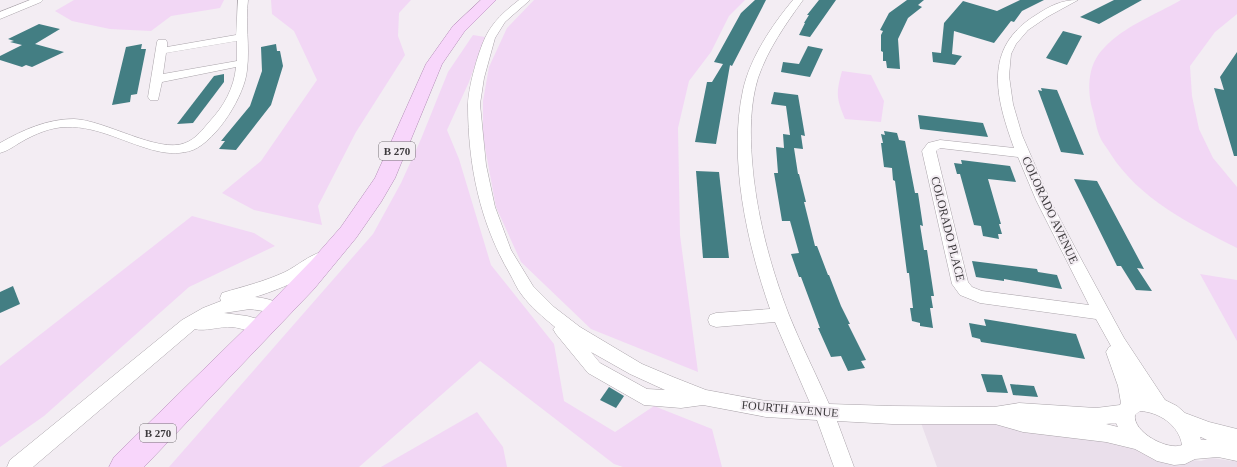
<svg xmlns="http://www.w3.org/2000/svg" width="1237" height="467" font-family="Georgia,serif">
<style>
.built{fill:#eadfeb}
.green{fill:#f2d7f5}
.building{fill:#437e83}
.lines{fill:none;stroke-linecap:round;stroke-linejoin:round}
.street-casing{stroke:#aaa4aa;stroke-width:1}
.primary-casing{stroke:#b38db7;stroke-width:1}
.street{fill:#fff;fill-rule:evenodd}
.primary{fill:#f8d6fb;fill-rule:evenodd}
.labels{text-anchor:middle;stroke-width:4;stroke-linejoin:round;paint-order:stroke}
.shield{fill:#f3edf3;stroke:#747074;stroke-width:1}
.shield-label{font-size:11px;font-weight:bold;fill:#3d3a3d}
.street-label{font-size:12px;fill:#3d3a3d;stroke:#f3edf3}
</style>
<rect width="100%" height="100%" fill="#f3edf3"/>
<path class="built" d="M921,423L1002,424L1118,440L1149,455L1201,461L1212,458L1232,461L1231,457L1237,458V467H937Z"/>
<g class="green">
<path d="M74,0H224L220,8L171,16L151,31L110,29L72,21L55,11Z"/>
<path d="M271,0H411L399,13L398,36L405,55L356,132L318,206L322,225L254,210L222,193L261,161L317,80L294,31L272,14Z"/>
<path d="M534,0H745L729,16L711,52L689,81L678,128L680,235L698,372L591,329L521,262L496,207L483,137V101L489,67L507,28Z"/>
<path d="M1181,0H1237V14L1215,32L1190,66L1192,96L1199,129L1213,158L1237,187V248C1190,224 1139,199 1110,153C1107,148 1102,142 1100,137C1096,128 1095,117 1092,108C1087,87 1088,64 1104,48C1124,26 1155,15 1181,0Z"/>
<path d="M473,35L485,37L469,82L447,130L459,159L491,265L554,344L564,401L615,432L654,406L712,429L722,467H623L614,464L480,361L359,467H169L373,234L401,183L421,139L448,72Z"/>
<path d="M842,71L871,75L884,101L881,122L845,119C836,98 836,93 842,71Z"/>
<path d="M192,216L254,233L275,246L189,287L44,416L0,447V366Z"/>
<path d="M1200,274L1237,280V341Z"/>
<path d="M477,412L503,447L507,467H381Z"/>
</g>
<g class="building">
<path d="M755,0H766L732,66L730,65L716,144L695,142L707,82H712L723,64L714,62L741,13Z"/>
<path d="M819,0H836L810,37L799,35L805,23H804L809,15H807Z"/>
<path d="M907,0H924L918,5L922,7L908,18L898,39L900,69L887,68L886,61H883V52L881,51V35L883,31L880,30L889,13Z"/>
<path d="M1020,0H1044L1022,11L1014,22L1011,21L994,43L954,31L952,54L962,56L955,65L933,62L932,52L941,53L944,23L963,1L997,11Z"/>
<path d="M1114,0H1142L1099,24L1080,17Z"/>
<path d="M39,24L60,29L35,44L64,52L32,67L26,65L22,67L0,60V56L22,45L10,42L14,41L8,39Z"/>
<path d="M1063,31L1082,36L1067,65L1046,58Z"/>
<path d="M142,44L141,49H146L137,94L131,95L130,102L112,105L126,47Z"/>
<path d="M276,44L277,51H280L283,66L271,105L236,150L219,149L225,141H221L250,106L262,71L261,47Z"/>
<path d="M808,46L823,49L810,77L781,72L783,62L799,64Z"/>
<path d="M1237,52V156H1234L1214,88L1224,90L1220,77Z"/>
<path d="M224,74V82L193,123L177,124L214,76Z"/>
<path d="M1041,88L1057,90L1084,155L1061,152L1038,90L1042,91Z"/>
<path d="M774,92L798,95L805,136L801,135L803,149L794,148L798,174H799L806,202H804L815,246H817L828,275H829L841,306L850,324H848L866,360L861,361L865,368L848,371L841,356L831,357L818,328H820L801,277H799L791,254L799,253L790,221H782L774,173H778L776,147L784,148L783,134L790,135L786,106L771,104Z"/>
<path d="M918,115L983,123L988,137L920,129Z"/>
<path d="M884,131L897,133L899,140L905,141L915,193H918L923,226L920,225L924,250H927L934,296H931L933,308H930L933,328L920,326V323L912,321L910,308H913L909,273H907L895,181L893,180L892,168L884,167L881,143H883L881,134L885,135Z"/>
<path d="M961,160L1010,166L1016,182L988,179L1001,224H999L1002,234H998L999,239L983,236L981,226L974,225L960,174H957L954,163L962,164Z"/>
<path d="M696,171L719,172L729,258H703Z"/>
<path d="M1074,179L1097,181L1144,269L1137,268L1152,291L1136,290L1121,266H1117Z"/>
<path d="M972,261L1037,269L1038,272L1057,275L1062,289L1004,279V281L976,277Z"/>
<path d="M13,286L20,304L0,313V292Z"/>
<path d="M984,319L1076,334L1085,359L981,342L980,339L972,337L969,323L986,326Z"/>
<path d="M981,374L1002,375L1008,393L987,392Z"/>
<path d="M1010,384L1034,386L1038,397L1013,395Z"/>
<path d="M609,387L624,396L616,408L600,400Z"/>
</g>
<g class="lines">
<defs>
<g id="street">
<path d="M30,0H43L41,2L0,19V12Z"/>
<path d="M238,0H248C245,23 250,46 247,70C245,95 217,140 193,150C182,154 169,154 157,151C127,144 98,126 67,127C51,127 35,134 21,142C14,146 8,151 0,153V143C23,130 47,119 74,119C105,120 159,154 185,143C196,139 203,129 210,121C224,106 234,88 236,67L162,82L158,100H150L148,97L157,42L158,40H166L167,42V47L236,35ZM237,41V61L163,74L166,53Z"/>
<path d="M519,0H530L505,22L495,38L484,78L480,104L486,165L495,207L511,250L533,286L554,307L580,327L642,364L673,377L706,390L766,401L810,403L775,322L716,327L710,325L708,320L710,315L716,313L770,309C747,243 728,159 743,90C750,58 772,25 793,0H803C785,25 768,49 758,78C750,104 750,133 752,160C756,213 770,266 789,315C801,345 816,374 829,404L892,406L994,407L1019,403L1096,408L1120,405L1121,403L1118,386L1106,352L1109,347L1111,346L1096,319L980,303L960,295L952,284L922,151L928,143L940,140L1014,148C996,98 982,48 1036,15C1050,6 1061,0 1078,0L1047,17L1028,30L1016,44L1011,54L1009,76L1013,104L1022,135L1050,200L1080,257L1124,338L1165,400L1177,406L1185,413L1209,422L1237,429V461L1218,457L1195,459L1185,464L1174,465L1157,461L1135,449L1106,442L1023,432L995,424H892L837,421L854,467H834L817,420L766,417L703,405L681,408L644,405L588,373L556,334L553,329L555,327C543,317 531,307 522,295C517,289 514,281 510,274C480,223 468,165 468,105C468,88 478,53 485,38C493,21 505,11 519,0ZM940,148L1018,157L1036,200L1089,305L982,291L972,287L968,282L936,151ZM591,352L630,374L665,390L647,389L600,363ZM1140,411C1159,412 1179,425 1182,445C1168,451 1132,432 1135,415ZM1116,423L1118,427L1106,424ZM1200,437H1201L1207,440H1201Z"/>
<path d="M321,252L326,254L329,258C320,274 272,292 255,297C265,298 281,301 286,311L284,316L278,318L263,311L250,309L224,313L247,316L269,322L272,327L269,332C258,336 244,328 232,327C221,326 204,332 195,329L33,467H7L10,460L182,320L203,308L221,301L220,298L222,293C245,286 263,282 285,272C297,266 308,256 321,252Z"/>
</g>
<path id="primary" d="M481,0H496L464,32L442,64L395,178L381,202L356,238L314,289L144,467H109L114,457L248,326L312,260L341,227L375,178L426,64L453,26Z"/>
</defs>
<use href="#street" class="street-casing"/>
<use href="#primary" class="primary-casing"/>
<use href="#street" class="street"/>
<use href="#primary" class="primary"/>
</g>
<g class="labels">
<g class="shield">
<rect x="379" y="142" width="36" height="18" rx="3"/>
<rect x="140" y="424" width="36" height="18" rx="3"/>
</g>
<g class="shield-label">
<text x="397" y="155">B 270</text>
<text x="158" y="437">B 270</text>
</g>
<g class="street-label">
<text transform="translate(1050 210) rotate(65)" y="4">COLORADO AVENUE</text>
<text transform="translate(948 229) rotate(76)" y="4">COLORADO PLACE</text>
<text transform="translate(790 409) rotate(5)" y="4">FOURTH AVENUE</text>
</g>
</g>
</svg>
